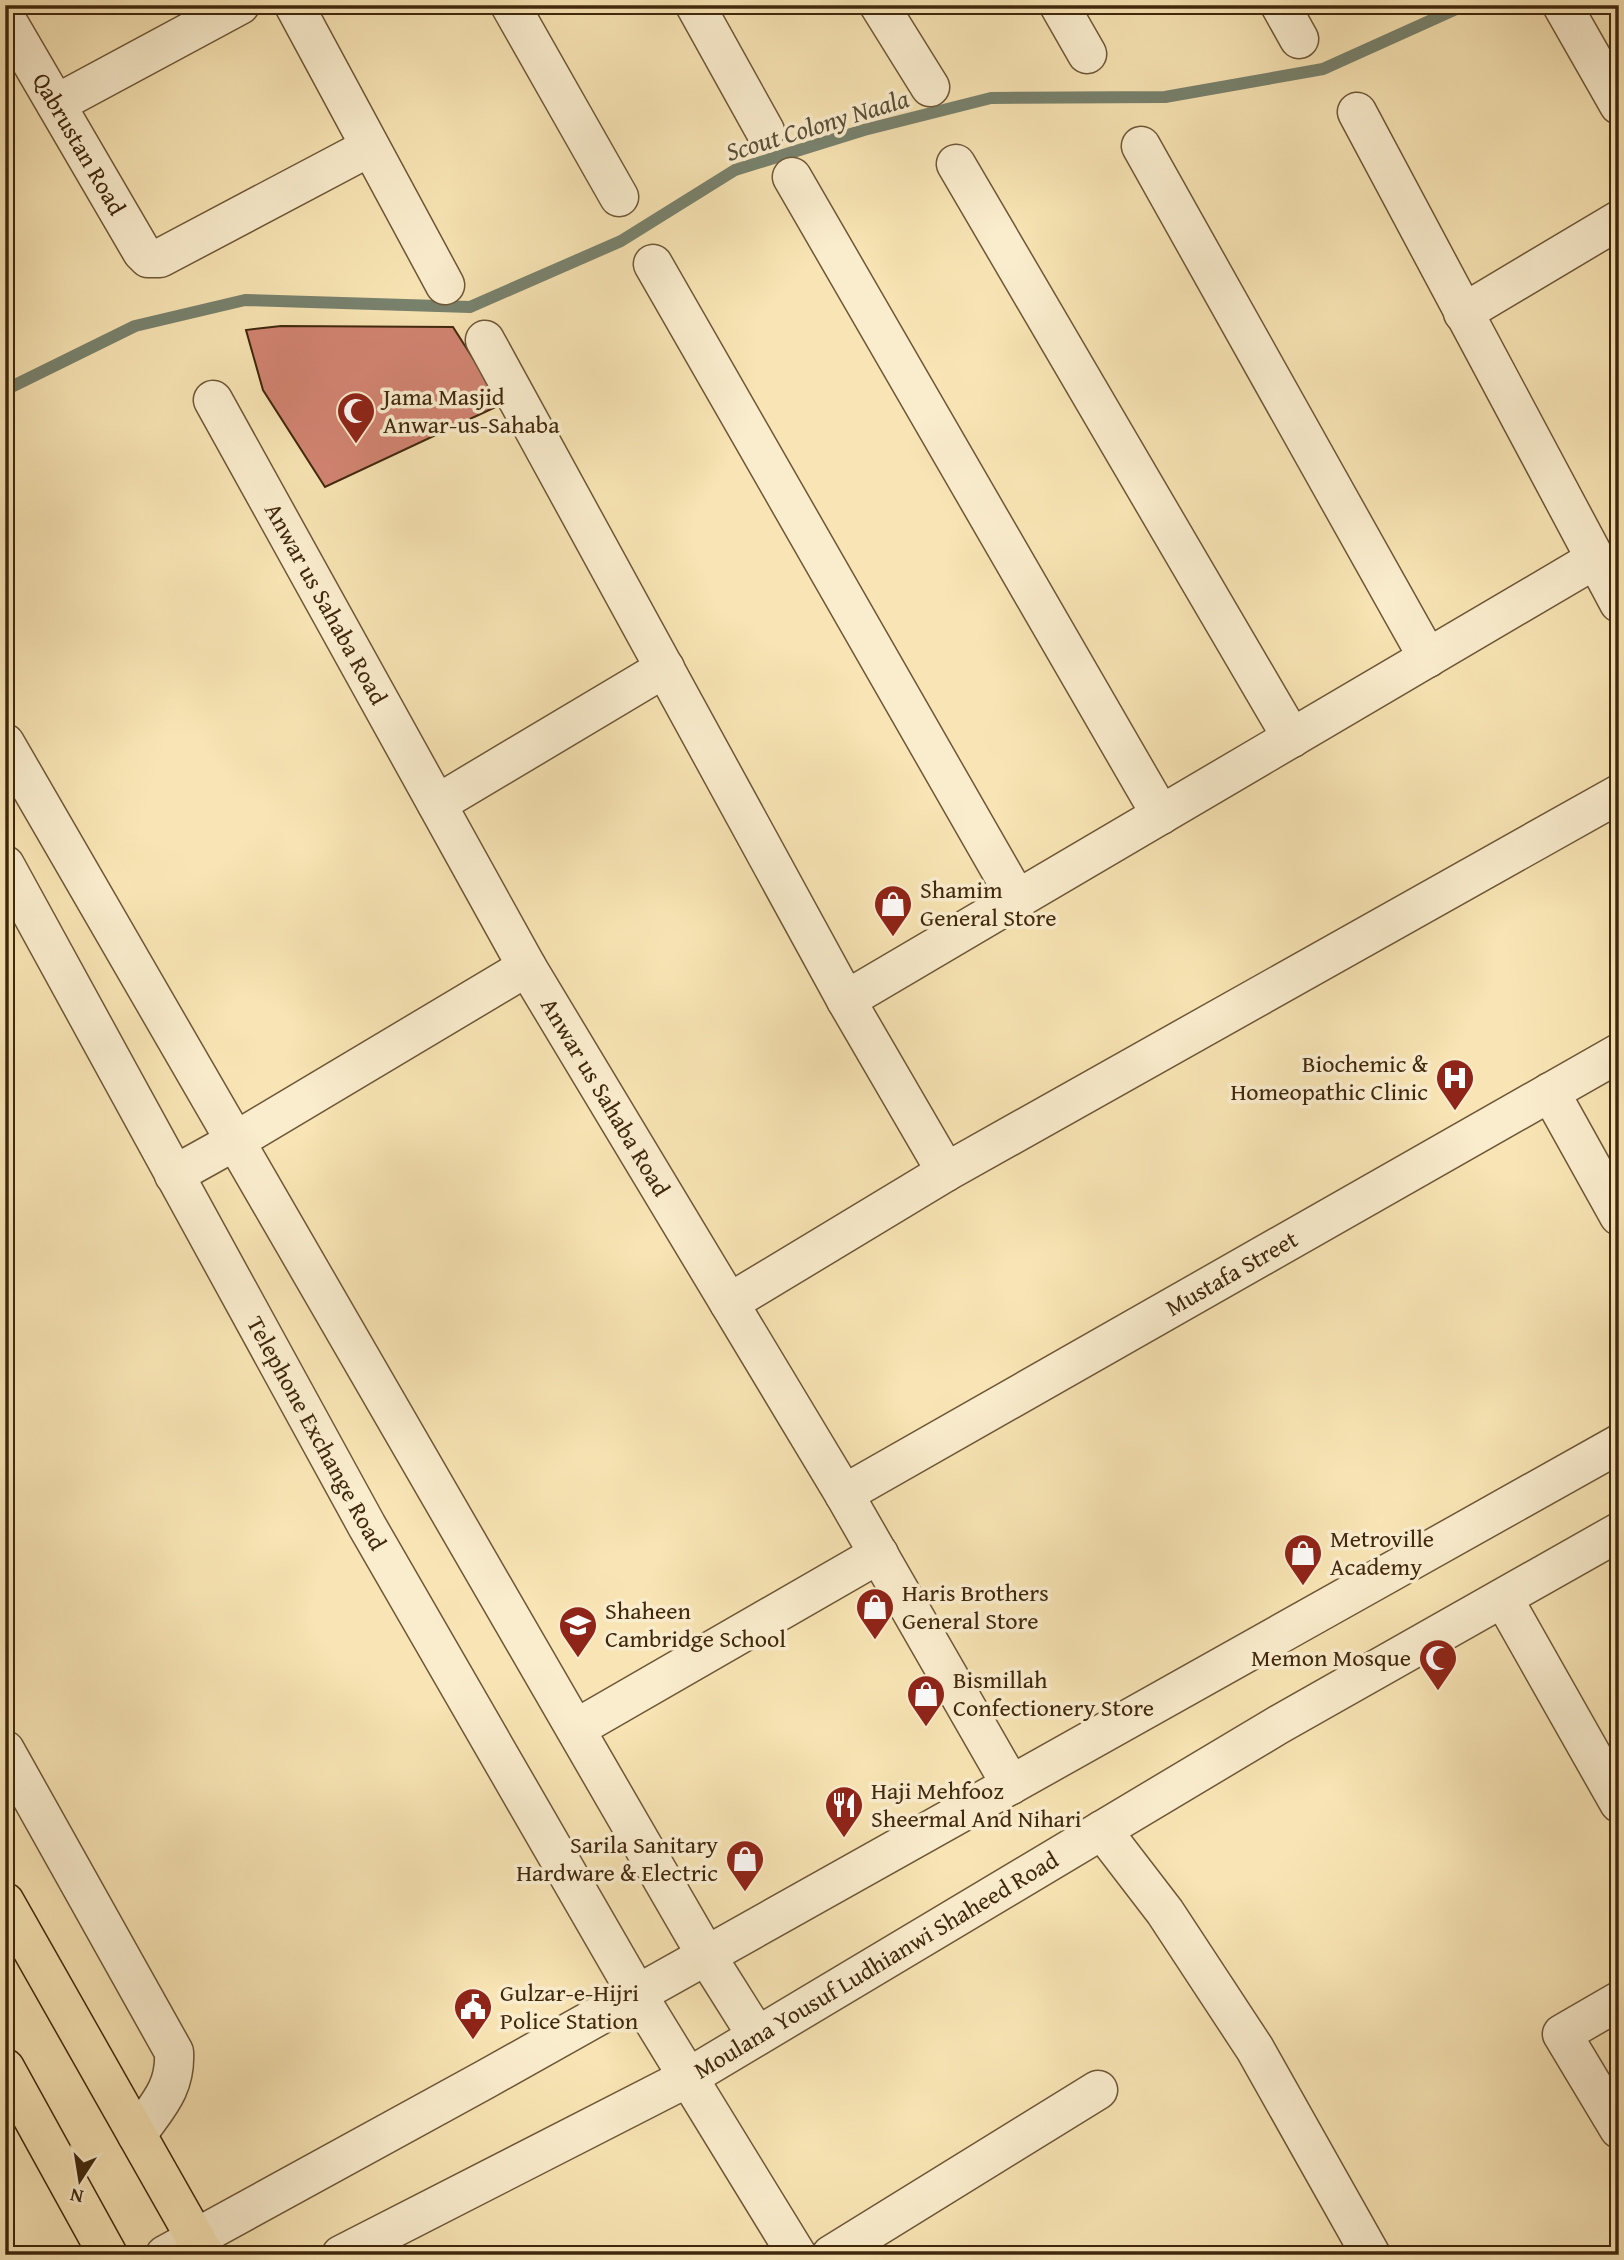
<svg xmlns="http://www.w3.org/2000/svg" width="1624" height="2260" font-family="'Gentium Book Plus',serif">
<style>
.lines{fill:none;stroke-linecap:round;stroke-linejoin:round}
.stream{stroke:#78826e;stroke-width:12}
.building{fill:#d28472;stroke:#40280d;stroke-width:2}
.minor-casing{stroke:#6e5737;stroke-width:41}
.major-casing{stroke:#40280d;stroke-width:41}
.minor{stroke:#faedce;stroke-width:38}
.major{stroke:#f8e4b4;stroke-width:38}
.labels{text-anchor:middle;stroke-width:7;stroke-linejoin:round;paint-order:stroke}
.street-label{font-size:24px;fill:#40280d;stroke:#faedce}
.poi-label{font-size:24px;fill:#40280d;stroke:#faedce;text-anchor:start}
.water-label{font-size:26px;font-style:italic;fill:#574e36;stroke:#faedce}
</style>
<rect width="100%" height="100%" fill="#f8e4b4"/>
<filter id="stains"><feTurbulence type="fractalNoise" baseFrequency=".00286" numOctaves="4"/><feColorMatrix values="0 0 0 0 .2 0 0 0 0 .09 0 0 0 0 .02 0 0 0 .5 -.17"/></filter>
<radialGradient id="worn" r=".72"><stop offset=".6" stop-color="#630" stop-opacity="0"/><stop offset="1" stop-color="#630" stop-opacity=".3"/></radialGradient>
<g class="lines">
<path class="stream" d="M5,390L135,326L245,300L470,307L621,241L735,170L864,130L991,98L1165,97L1323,69L1465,5"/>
</g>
<path class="building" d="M281,326L453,327L502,404L325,487L263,390L246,330Z"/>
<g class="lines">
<defs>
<g id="minor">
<path d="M294,5L445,285"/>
<path d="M510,5L619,197"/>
<path d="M695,5L765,131"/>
<path d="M879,5L930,87"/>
<path d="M1059,5L1087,54"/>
<path d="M1280,5L1299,39"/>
<path d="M1562,5L1619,105"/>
<path id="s1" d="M5,17L142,252L148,258H160L370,147"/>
<path d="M56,104L240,5"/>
<path d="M1357,112L1619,603"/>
<path d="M1141,146L1428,658"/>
<path d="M956,164L1292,738"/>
<path d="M792,177L1161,815"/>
<path d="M653,264L1017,899"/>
<path d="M1463,313L1619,220"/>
<path d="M485,340L846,1000L946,1172"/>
<path id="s2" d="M213,400L527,967L844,1494L1011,1785"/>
<path d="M5,743L706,1955L757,2036"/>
<path d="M437,804L665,668"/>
<path id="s3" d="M5,865L367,1526L637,1994L797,2255"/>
<path d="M846,1000L1594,560"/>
<path d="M1550,1092L1619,1216"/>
<path d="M174,1175L237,1140L527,967"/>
<path d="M729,1303L946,1172L1619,794"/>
<path id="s4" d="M844,1494L1619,1053"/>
<path d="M1503,1598L1619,1803"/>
<path d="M577,1728L879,1554"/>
<path d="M5,1750L174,2052C176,2089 157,2106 137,2135"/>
<path d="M1102,1830L1165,1912L1255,2049L1371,2255"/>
<path d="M1619,2001L1562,2034L1619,2129"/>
<path d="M165,2255L486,2079L1619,1444"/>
<path id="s5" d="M341,2255L689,2077L1278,1725L1619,1532"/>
<path d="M831,2255L1098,2090"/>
</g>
<g id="major">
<path d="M5,1902L205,2255"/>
<path d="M5,2068L108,2255"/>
</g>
</defs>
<use href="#minor" class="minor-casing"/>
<use href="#major" class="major-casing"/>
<use href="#minor" class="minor"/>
<use href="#major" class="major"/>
</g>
<defs>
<symbol id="mosque-pin" viewBox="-11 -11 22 30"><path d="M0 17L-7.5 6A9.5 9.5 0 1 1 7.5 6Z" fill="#8f2418" stroke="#faedce"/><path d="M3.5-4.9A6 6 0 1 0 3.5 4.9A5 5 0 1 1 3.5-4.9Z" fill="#fff"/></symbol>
<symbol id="shop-pin" viewBox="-11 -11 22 30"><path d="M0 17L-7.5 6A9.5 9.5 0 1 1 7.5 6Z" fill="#8f2418" stroke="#faedce"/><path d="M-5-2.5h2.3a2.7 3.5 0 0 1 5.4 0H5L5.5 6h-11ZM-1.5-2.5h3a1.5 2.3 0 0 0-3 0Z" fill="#fff"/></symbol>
<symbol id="hospital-pin" viewBox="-11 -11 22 30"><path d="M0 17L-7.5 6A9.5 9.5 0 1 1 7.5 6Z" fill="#8f2418" stroke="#faedce"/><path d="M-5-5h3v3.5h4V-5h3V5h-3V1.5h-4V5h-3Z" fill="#fff"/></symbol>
<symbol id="school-pin" viewBox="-11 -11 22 30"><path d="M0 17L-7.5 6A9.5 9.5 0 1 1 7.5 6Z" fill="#8f2418" stroke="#faedce"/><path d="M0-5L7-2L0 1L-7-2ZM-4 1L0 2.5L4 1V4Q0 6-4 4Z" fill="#fff"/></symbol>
<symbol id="restaurant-pin" viewBox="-11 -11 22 30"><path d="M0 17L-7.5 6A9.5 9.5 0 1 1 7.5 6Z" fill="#8f2418" stroke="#faedce"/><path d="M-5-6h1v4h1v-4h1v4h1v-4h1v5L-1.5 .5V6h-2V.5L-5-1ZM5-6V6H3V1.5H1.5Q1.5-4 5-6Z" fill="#fff"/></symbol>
<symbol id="civic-pin" viewBox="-11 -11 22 30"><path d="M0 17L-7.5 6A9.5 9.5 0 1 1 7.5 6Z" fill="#8f2418" stroke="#faedce"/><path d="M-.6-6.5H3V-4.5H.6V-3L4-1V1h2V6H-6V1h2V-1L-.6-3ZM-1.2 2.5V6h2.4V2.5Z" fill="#fff"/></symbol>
</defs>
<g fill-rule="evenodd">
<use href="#mosque-pin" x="334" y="389" width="44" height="60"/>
<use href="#shop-pin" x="871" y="882" width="44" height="60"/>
<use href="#hospital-pin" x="1433" y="1056" width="44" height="60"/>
<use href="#shop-pin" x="1281" y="1531" width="44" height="60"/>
<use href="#shop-pin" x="853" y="1585" width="44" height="60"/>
<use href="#school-pin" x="556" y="1603" width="44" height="60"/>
<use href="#mosque-pin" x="1416" y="1636" width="44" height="60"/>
<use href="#shop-pin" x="904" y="1672" width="44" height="60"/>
<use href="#restaurant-pin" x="822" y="1783" width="44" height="60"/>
<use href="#shop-pin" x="723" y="1837" width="44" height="60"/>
<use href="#civic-pin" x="451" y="1985" width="44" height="60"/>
</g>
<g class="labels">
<g class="street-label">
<text dy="8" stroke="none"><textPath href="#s1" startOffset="147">Qabrustan Road</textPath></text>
<text dy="8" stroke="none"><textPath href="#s2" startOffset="233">Anwar us Sahaba Road</textPath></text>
<text dy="8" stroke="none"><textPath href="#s2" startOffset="800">Anwar us Sahaba Road</textPath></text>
<text dy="8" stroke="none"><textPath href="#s4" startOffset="446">Mustafa Street</textPath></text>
<text dy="8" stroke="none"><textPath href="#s3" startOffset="648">Telephone Exchange Road</textPath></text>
<text dy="8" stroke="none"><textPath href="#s5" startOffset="609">Moulana Yousuf Ludhianwi Shaheed Road</textPath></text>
</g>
<g class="poi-label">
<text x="383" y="405">Jama Masjid<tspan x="383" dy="28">Anwar-us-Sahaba</tspan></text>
<text x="920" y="898">Shamim<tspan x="920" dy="28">General Store</tspan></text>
<text x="1428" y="1072" text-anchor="end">Biochemic &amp;<tspan x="1428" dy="28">Homeopathic Clinic</tspan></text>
<text x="1330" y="1547">Metroville<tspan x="1330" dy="28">Academy</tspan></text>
<text x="902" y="1601">Haris Brothers<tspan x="902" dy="28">General Store</tspan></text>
<text x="605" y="1619">Shaheen<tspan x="605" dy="28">Cambridge School</tspan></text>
<text x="1411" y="1666" text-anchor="end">Memon Mosque</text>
<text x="953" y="1688">Bismillah<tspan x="953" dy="28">Confectionery Store</tspan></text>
<text x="871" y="1799">Haji Mehfooz<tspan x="871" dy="28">Sheermal And Nihari</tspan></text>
<text x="718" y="1853" text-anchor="end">Sarila Sanitary<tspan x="718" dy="28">Hardware &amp; Electric</tspan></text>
<text x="500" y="2001">Gulzar-e-Hijri<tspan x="500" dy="28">Police Station</tspan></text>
</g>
<g class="water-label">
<text transform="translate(817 125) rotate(-17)" y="9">Scout Colony Naala</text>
</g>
</g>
<rect width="1624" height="2260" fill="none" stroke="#f8e4b4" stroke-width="28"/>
<rect x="7" y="7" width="1610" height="2246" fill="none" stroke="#40280d" stroke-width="3.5"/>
<rect x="14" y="14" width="1596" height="2232" fill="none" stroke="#40280d" stroke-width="2"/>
<g transform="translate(80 2180) rotate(192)" stroke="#faedce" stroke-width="5" paint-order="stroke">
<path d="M0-5L12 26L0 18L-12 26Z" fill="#40280d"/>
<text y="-10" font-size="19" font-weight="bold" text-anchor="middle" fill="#40280d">N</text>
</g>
<rect width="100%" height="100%" filter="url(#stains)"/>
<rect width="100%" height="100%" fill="url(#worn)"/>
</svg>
